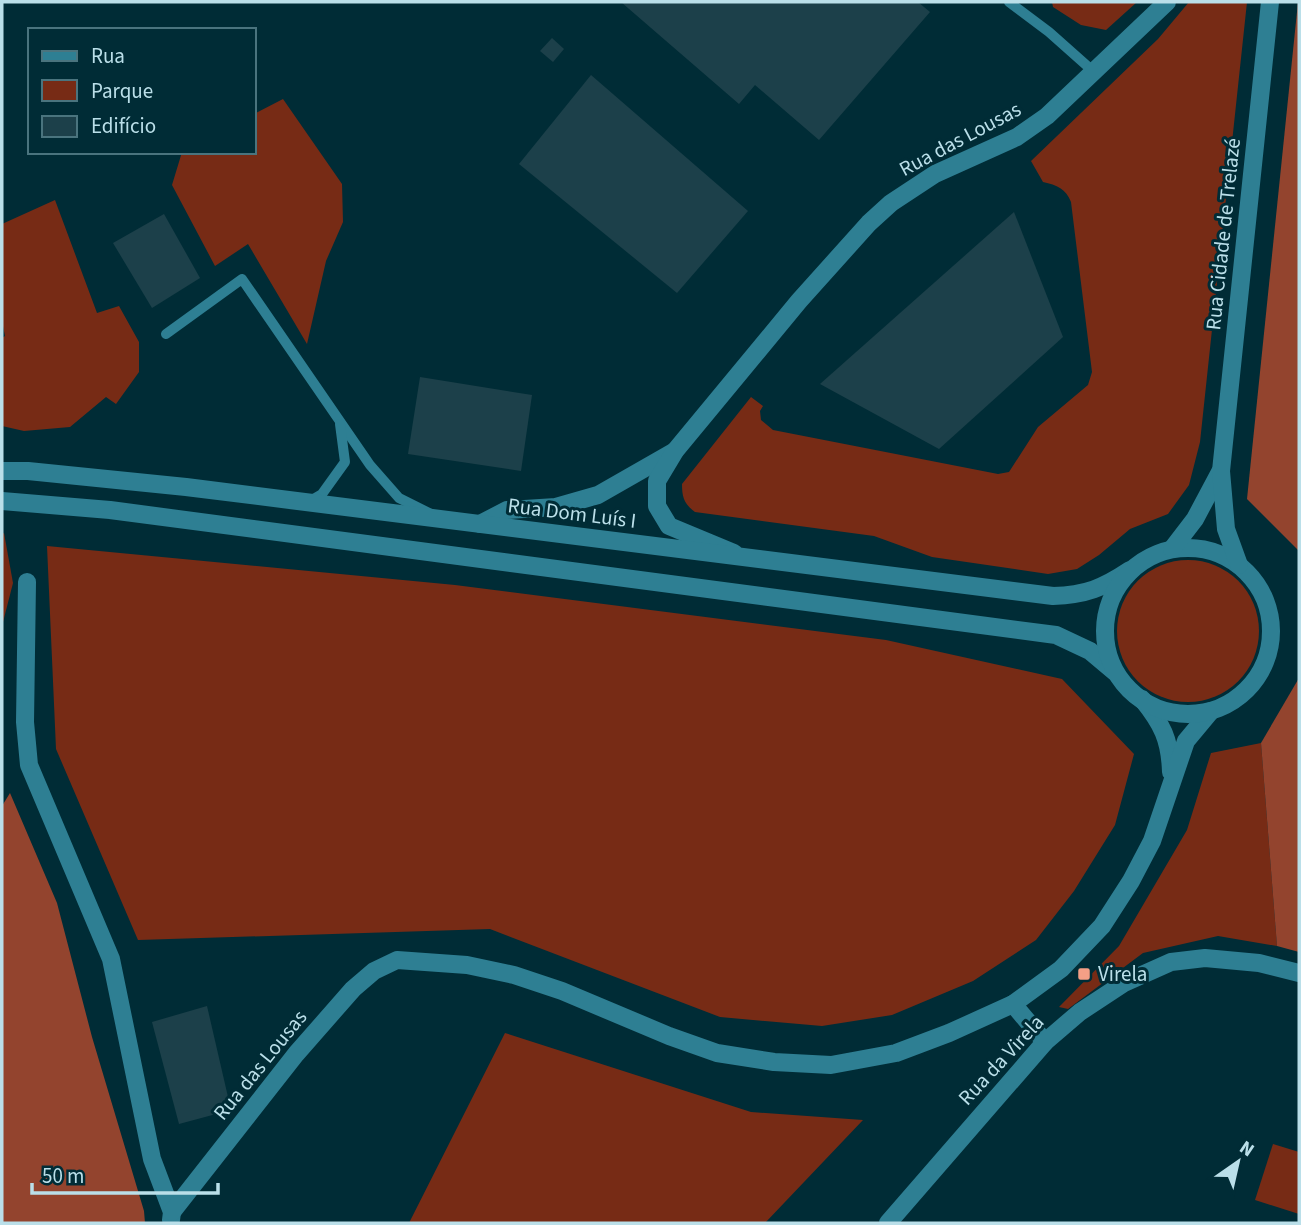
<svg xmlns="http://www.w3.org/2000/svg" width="1301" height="1225" font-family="'Source Sans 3',sans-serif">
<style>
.green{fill:#772b15}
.forest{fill:#93442e}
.building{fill:#1c404a}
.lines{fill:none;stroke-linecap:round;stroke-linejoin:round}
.lane{stroke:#2e7f93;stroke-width:10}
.street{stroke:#2e7f93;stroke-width:18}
.secondary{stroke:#2e7f93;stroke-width:18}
.poi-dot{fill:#f49f86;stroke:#002c36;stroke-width:2.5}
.labels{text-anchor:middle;stroke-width:6;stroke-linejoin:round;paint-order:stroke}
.street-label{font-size:21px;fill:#badfe9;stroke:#002c36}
.poi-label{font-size:21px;fill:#badfe9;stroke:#002c36;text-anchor:start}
</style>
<rect width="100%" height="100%" fill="#002c36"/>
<g class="green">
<path d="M1052,2H1137L1106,30L1081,25L1053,7Z"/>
<path d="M1189,2H1247L1200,442L1189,485L1168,514L1130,529L1099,555L1077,569L1048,574L932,557L874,536L695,512C684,504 682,497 682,484L751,397L763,406L760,411L761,420L773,430L998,474L1009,472L1038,427L1088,385L1092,372L1071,202C1066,189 1057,185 1043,182L1031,161L1158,39Z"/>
<path d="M283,99L342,184L343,222L326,261L307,344L248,244L215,266L172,185L182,152H254V114Z"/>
<path d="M55,200L97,313L119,306L139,342V372L116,404L106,397L70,427L24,431L2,426V338L5,336L2,321V224Z"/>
<path d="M4,533L13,583L2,626V534Z"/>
<path d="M47,546L455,585L886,640L1062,679L1134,754L1115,825L1074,891L1036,940L973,981L892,1015L822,1026L720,1017L490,929L138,940L56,749Z"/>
<circle cx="1188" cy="631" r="71"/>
<path d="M1261,743L1277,946L1218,936L1143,953L1068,1009L1059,1007L1119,946L1187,830L1211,753Z"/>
<path d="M505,1033L751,1112L863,1120L765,1223H409Z"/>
<path d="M1273,1144L1299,1152V1214L1255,1200Z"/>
</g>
<g class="forest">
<path d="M1298,2H1299V551L1247,499Z"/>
<path d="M1299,678V952L1277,946L1261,743Z"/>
<path d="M10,793L57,903L92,1037L144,1211L145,1223H2V806Z"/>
</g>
<g class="building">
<path d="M621,2H918L930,12L819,140L755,85L739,104Z"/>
<path d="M552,38L564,49L553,62L540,51Z"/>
<path d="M591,75L748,211L677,293L519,164Z"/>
<path d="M1014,212L1063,337L939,449L820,384Z"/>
<path d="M164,214L200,278L152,308L113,243Z"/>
<path d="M420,377L532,395L521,471L408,454Z"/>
<path d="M207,1006L231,1110L179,1124L152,1022Z"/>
</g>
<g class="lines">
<g class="lane">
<path d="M1009,2L1049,32L1094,72"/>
<path d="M166,334L242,279L370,465L399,498L431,514"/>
<path d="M310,501L322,494L345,462L340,424"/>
</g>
<g class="street">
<path d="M480,524L507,510L556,507L598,495L675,451"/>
<path d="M734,553L669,526L657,506V481L675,451L799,301L869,223L891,203L935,174L1017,137L1047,116L1167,2"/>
<path d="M27,582L25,722L29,765L111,959L152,1159L172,1212L171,1220"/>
<path d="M1142,699C1162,724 1170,739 1171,772"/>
<path d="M1013,1004L1045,1042"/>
<path d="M172,1212L296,1054L353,989L374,971L397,960L467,965L514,975L562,991L669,1036L717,1053L774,1062L831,1065L896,1053L949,1033L1013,1004L1061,969L1102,926L1131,881L1152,841L1186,741L1211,711"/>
<path d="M888,1223L1045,1042L1080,1012L1124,983L1171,962L1205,958L1259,963L1299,973"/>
</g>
<g class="secondary">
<path d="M2,471H28L186,487L1053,596C1086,595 1103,588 1130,570"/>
<path d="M2,501L110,510L1056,635L1090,651L1115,672"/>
<circle cx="1188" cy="631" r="83"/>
<path d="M1172,549L1195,519L1220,472"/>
<path d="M1239,565L1226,529L1221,471L1270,2"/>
</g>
</g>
<rect class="poi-dot" x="1077" y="967" width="14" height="14" rx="3.5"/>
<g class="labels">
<g class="street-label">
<text transform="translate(960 139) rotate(-28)" y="7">Rua das Lousas</text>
<text transform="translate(1223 234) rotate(-84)" y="7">Rua Cidade de Trelazé</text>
<text transform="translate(572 513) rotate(7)" y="7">Rua Dom Luís I</text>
<text transform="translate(1001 1060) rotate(-47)" y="7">Rua da Virela</text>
<text transform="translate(260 1065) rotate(-51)" y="7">Rua das Lousas</text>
</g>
<g class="poi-label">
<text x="1098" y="981">Virela</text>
</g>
</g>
<rect width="1301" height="1225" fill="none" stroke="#badfe9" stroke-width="7"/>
<rect x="28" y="28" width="228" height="126" fill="#002c36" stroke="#4a747e" stroke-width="2"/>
<rect x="42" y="51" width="35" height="10" fill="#2e7f93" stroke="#4a747e" stroke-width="2"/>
<text x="91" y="63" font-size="21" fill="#badfe9">Rua</text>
<rect x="42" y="80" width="35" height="21" fill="#772b15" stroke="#4a747e" stroke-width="2"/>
<text x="91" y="98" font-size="21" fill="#badfe9">Parque</text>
<rect x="42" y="116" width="35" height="21" fill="#1c404a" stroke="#4a747e" stroke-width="2"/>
<text x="91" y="133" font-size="21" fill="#badfe9">Edifício</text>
<g transform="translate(1238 1162) rotate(34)" stroke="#002c36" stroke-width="5" paint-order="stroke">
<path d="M0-5L12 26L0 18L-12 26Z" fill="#badfe9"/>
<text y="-10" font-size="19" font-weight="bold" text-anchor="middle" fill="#badfe9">N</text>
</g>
<path d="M32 1183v10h186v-10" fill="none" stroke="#badfe9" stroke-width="3.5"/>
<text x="42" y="1183" font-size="21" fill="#badfe9" stroke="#002c36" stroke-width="5" paint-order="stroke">50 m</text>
</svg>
